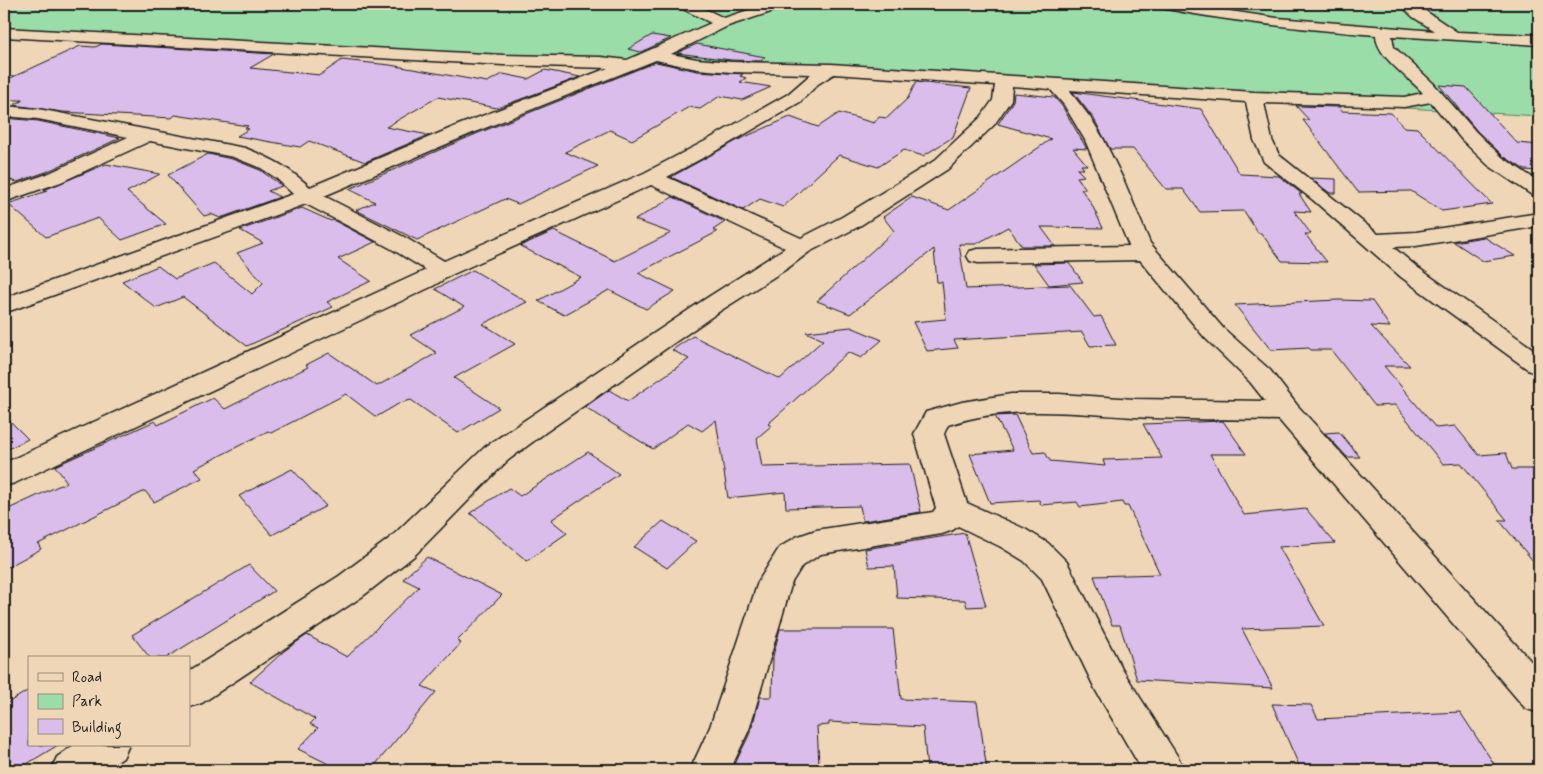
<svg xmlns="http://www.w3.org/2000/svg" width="1543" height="774" font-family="Mynerve,sans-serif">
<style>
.green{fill:#9adda8;stroke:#5b7c62}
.building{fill:#dbbdeb;stroke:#1c1c1c}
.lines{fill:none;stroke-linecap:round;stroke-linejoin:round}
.minor-casing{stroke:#1c1c1c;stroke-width:3}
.minor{fill:#eed6b6;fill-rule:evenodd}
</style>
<rect width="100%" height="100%" fill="#eed6b6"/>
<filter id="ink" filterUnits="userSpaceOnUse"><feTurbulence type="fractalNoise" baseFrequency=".02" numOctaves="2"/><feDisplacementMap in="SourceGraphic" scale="10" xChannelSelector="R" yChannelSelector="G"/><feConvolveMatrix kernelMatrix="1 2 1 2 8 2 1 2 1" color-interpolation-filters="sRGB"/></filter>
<g filter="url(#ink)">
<path class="green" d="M4,4H1159L1198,6L1213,4H1531L1539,10V116L777,70L539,60L4,30Z"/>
<g class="building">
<path d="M652,35L671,38L641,52L628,49Z"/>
<path d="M102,44L274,54L250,68L320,75L342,60L390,65L487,82L503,74L528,79L545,70L580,77L497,108L438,97L386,127L429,135L365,162L309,141L300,147L237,136L249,129L245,128L248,126L175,115L172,118L62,112L14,105L23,100H4V81L80,46L95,47Z"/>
<path d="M697,44L765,57L761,61L731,60L677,53Z"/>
<path d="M656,62L697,71L743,74L740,76L746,78L740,82L771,87L742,100L720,96L700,109L689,107L632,140L610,130L565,152L598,166L518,204L505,199L417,240L356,210L375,202L349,189L476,134Z"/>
<path d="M916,82L971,88L953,137L923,156L904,150L878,167L839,155L783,207L760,199L743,210L671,177L738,140L790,117L818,127L839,113L874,123L879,117L887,118L908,98Z"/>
<path d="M1439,85L1466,87L1517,143L1539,145V171L1525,170L1503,156L1477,131Z"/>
<path d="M1073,92L1201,109L1240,174L1279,176L1302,194H1299L1311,212L1294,211L1311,234H1305L1327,262L1282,261L1261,233H1258L1244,211L1200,212L1183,189H1166L1133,149H1110L1094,119Z"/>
<path d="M1014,93L1054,97L1062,106L1087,149L1073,148L1087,165H1081L1084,169H1077L1084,176L1077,177L1086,189H1081L1091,203L1103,228L1041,227L1055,246H1022L1008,227L976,244H959L966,289L1070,285L1094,317L1101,316L1116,345L1090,346L1082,332L954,340L958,348L927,351L913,322L946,319L942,282H937L934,249L850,314L817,301L894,231L883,217L912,197L949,210L1051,139L998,124L1013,101Z"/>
<path d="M1296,106L1341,107L1340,111L1391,113L1404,127L1417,128L1492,204L1442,211L1411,191L1358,192L1303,120H1309Z"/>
<path d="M4,118L38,121L120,138L46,172L17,182L4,178Z"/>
<path d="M208,154L232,159L260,170L282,186L268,191L280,197L220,218L211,214L204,216L168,175Z"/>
<path d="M106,164L160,174L127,192L166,224L122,240L98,218L46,237L8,204L47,191L44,190Z"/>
<path d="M1310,178L1336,179V193H1330Z"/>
<path d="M673,197L725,222L713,230L717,232L638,273L675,291L646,309L609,290L564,315L538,301L581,277L520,246L554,231L615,261L671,233L635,220Z"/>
<path d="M302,208L331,221L333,220L375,242L338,259L371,281L327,302L333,307L247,346L183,297L156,308L122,281L158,266L175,279L214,263L252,294L263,283L237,253L263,243L240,230Z"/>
<path d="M1484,237L1515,256L1483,261L1454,242Z"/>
<path d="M1069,263L1083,282L1049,285L1034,264Z"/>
<path d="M473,270L527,302L483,324L515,344L454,378L499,408L458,433L411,400L400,403L376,417L346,394L271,433L268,431L194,469L202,478L154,502L145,491L38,544L41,549L4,569V511L67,482L55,466L155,421L158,425L213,398L225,409L308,367L306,365L329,353L377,386L437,353L410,335L464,307L435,289Z"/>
<path d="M1338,300L1372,301L1390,327L1371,326L1410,366H1384L1436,428L1455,426L1479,455L1506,453L1512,469H1539V568L1499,520H1507L1461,463L1443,464L1395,405L1375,406L1331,350H1311L1309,348L1271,350L1235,305Z"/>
<path d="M851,327L882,340L861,358L848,352L768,424L771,426L757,438L762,467L910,464L921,512L863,521L860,506L786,508L785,492L728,498L716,420L702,431L688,423L653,449L585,407L609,390L628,401L689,359L672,350L693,336L780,379L823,340L806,332Z"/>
<path d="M4,415L28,439L4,451Z"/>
<path d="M1015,415L1033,453L1045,452L1050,461L1105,466L1103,460L1162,458L1143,424L1223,421L1246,454H1210L1244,515L1306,509L1335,543L1279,547L1324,626L1242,629L1273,688L1137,680L1120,625H1112L1094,576L1160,574L1128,506H1124L1122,502L1080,507L1077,502L1041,505L1039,500L990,503L970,454L1013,450L995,416Z"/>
<path d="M1339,432L1360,457H1347L1325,433Z"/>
<path d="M588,452L619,474L551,520L567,533L527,561L470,513L509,488L520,496Z"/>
<path d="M292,469L326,506L272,535L239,496Z"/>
<path d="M663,521L696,541L667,568L634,547Z"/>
<path d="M965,533L986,606L967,607L965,600L897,598L894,566L869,567L865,549Z"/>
<path d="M427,557L502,595L457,641L461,643L422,686L436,692L371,770H341L298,749L318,728L310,724L315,719L250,682L284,651L307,635L347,657L419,587L403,579Z"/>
<path d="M249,565L274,591L166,658H150L132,635Z"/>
<path d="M780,629H893L901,699L977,702L987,770H927L923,727L829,722V725L817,726L819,765L733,768L751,731L760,697H772L773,656Z"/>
<path d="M29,690V745H58L17,770H4V705Z"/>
<path d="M1272,704L1311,705L1318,719L1460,712L1498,770H1301Z"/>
</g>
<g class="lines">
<defs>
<g id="minor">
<path d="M677,4H695L724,18L767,4H788L786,7L728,26L671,54L697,59L731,62L831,64L1254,92L1404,97L1423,93C1409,77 1376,57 1376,35C1304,29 1233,22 1161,8L1156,7L1154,4H1183L1277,18L1435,31L1413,17L1400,4H1415L1457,32L1539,35V45L1392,36L1394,47L1433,83L1476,132L1502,157L1539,182V197L1532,195L1488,165L1462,140L1431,102L1404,107L1264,103L1272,140L1279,155L1378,234L1416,232L1539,213V226L1416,246L1393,247L1417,267L1539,353V373L1530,371L1401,277L1313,200L1264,162L1254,140L1246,102L1069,90L1092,120L1104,140L1124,181L1150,243L1223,328L1270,370L1297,405L1539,670V713L1525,708L1279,420C1231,419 1182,420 1134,417C1070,413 1009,405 948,425L944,434L967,503L1025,529L1048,543L1067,562L1122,669L1178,757L1184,770H1142L1096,691L1042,579L1024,561L1001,547L958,526L953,530L942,534L821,554L802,566L792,582L749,730L730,770H690L710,727L758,582L779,548L796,537L816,530L933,512L936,508L914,434L926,412L962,402L1011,394H1059L1135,399L1265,401L1250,382L1205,338L1140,260L978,263L970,261L967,256L970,251L978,249L1129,246L1085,140L1064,105L1050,89L1012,86L1011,100L994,125L948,169L858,227L809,252L788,268L720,311L546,432L507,461L414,556L363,596L202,703L189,707V671L339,576L390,538L485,447L702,301L785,248L651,185L451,275L433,286L15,483L4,486V463L426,270L390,248L306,204L4,313V298L293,194L276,178L261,168L233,157L150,141L61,182L4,202V189L47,174L128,137L38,119L4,116V106L38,109L245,148C275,160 286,166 310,187L461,124L608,68L503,65L4,37V28L503,55L601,57L627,60L711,23L679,7ZM656,60L697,69L731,72L811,74L788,94L709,139L644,173L444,261L406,238L324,196L475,132ZM834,74L995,85L993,100L981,117L934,161L842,217L801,238L667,177L723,147L800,102L818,84Z"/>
<path d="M74,745H129L123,758L105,770H51L57,757Z"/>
</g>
</defs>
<use href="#minor" class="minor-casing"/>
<use href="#minor" class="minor"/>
</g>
</g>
<rect width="1543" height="774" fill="none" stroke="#eed6b6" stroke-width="20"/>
<rect x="10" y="10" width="1523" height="754" fill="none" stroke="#1c1c1c" stroke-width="2" filter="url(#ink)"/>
<rect x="28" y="656" width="162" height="90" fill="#eed6b6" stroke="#9a8c78"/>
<rect x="38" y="673" width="25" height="8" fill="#eed6b6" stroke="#9a8c78"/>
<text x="72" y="682" font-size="15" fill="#1c1c1c">Road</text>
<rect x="38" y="694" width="25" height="15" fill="#9adda8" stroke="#9a8c78"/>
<text x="72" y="706" font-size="15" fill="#1c1c1c">Park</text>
<rect x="38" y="719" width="25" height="15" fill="#dbbdeb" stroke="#9a8c78"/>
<text x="72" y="732" font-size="15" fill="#1c1c1c">Building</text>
</svg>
